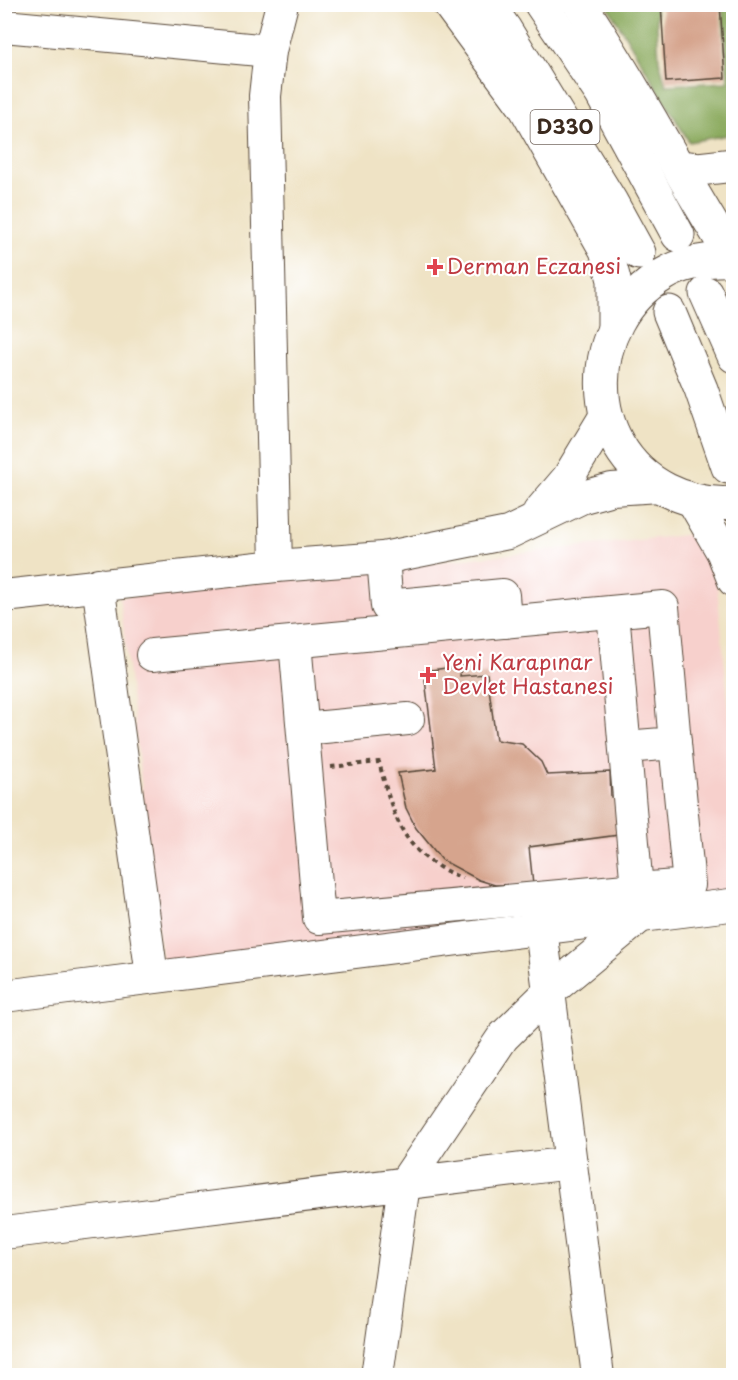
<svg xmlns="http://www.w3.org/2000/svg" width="738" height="1380" font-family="'Playpen Sans',sans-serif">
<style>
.built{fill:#f7d0cc}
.forest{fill:#89a95c;stroke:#626a3d;stroke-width:1.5}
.building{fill:#d6a48d}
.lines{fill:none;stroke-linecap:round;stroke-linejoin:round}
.minor-casing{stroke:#564637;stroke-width:34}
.major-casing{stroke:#564637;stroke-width:35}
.highway-casing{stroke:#564637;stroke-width:35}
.path{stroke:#564637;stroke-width:4;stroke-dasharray:4.5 4.5;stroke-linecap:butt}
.minor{stroke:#fff;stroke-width:32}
.major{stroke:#fff;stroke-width:33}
.highway{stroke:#fff;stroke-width:33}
.health-dot{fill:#e0444e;stroke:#fff;stroke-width:2}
.labels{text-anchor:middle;stroke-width:4.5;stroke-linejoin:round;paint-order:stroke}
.shield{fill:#fff;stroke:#766a62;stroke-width:1.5}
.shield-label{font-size:20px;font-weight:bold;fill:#3b2a1e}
.health-label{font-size:21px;fill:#be3a42;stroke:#fff;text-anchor:start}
</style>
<rect width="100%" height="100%" fill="#fff"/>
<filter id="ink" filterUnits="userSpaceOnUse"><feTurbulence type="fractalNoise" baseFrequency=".0167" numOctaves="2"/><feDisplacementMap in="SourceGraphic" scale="12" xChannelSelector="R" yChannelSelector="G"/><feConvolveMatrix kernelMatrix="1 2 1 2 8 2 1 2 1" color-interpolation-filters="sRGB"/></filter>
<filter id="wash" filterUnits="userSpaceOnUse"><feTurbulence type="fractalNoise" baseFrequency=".008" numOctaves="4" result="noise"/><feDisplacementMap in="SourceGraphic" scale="24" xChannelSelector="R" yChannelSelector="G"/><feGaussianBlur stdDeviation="1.35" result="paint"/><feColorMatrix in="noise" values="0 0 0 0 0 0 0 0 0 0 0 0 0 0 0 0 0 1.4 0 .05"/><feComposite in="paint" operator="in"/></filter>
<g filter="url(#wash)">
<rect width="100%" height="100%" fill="#efe3c5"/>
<path class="built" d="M712,532L733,752V898L162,964L120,597Z"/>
<path class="forest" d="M607,5H656L659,60L666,85L728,82L722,5H733V134L689,142Z"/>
<g id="blocks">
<g class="building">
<path d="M661,4H720L725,78L666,82Z"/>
<path d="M461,666L460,676L487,674L496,740L522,744L541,762L547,775L610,772L611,797H622L626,834L529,847L533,885H495L479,880L442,860L416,828L406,808L398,773L436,769L424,671Z"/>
</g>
</g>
</g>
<g filter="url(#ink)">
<use href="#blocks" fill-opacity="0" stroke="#564637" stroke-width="1.5"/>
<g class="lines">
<defs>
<g id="minor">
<path d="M4,26L270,51"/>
<path d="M539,512L568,478L606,415"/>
<path d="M383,558L387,606L503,595L505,622"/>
<path d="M276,566L265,96L270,51L282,4"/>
<path d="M98,584L152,976"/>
<path d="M4,596L276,566L383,558L508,533L583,497L612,489L660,486"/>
<path d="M295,642L319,918L637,889L613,612"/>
<path d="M152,655L663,607L675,743L625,747"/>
<path d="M303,729L408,719"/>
<path d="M637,889L689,885L675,743"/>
<path d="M541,929L598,1376"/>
<path d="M4,996L730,905"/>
<path d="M4,1233L571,1163"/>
<path d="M377,1376L404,1184L503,1037L549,992L641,916"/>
</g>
<g id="major">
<path d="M449,4L525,107L606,250L614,280V326"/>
<path d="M580,4C636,87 680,176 734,260"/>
<path d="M679,167L698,169L734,165"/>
<path d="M734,260C709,259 684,262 663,275C582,322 581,447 667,490C687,500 711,505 734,503"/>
<path d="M693,500L723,552L734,580"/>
</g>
<g id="highway">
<path d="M487,4L504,28L611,202L639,253"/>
<path d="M541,4L601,93L678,235"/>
<path d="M706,293L734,356"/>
<path d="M669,312L701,389L728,467"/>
</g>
</defs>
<use href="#minor" class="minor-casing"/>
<use href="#major" class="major-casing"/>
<use href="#highway" class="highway-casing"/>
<path class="path" d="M331,767L379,762C394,819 403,855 462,878"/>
<use href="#minor" class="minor"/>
<use href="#major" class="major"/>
<use href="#highway" class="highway"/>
</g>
</g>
<g class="health-dot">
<path d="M432 258h6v6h6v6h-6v6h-6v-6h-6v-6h6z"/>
<path d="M425 666h6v6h6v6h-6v6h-6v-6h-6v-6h6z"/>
</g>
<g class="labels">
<rect class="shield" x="530.5" y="110" width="69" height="34" rx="4.5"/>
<g class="shield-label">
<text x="565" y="134">D330</text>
</g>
<g class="health-label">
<text x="447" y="274">Derman Eczanesi</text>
<text x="442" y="670">Yeni Karapınar<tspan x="442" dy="24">Devlet Hastanesi</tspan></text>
</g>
</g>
<rect width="738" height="1380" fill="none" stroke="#fff" stroke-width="24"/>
</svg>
